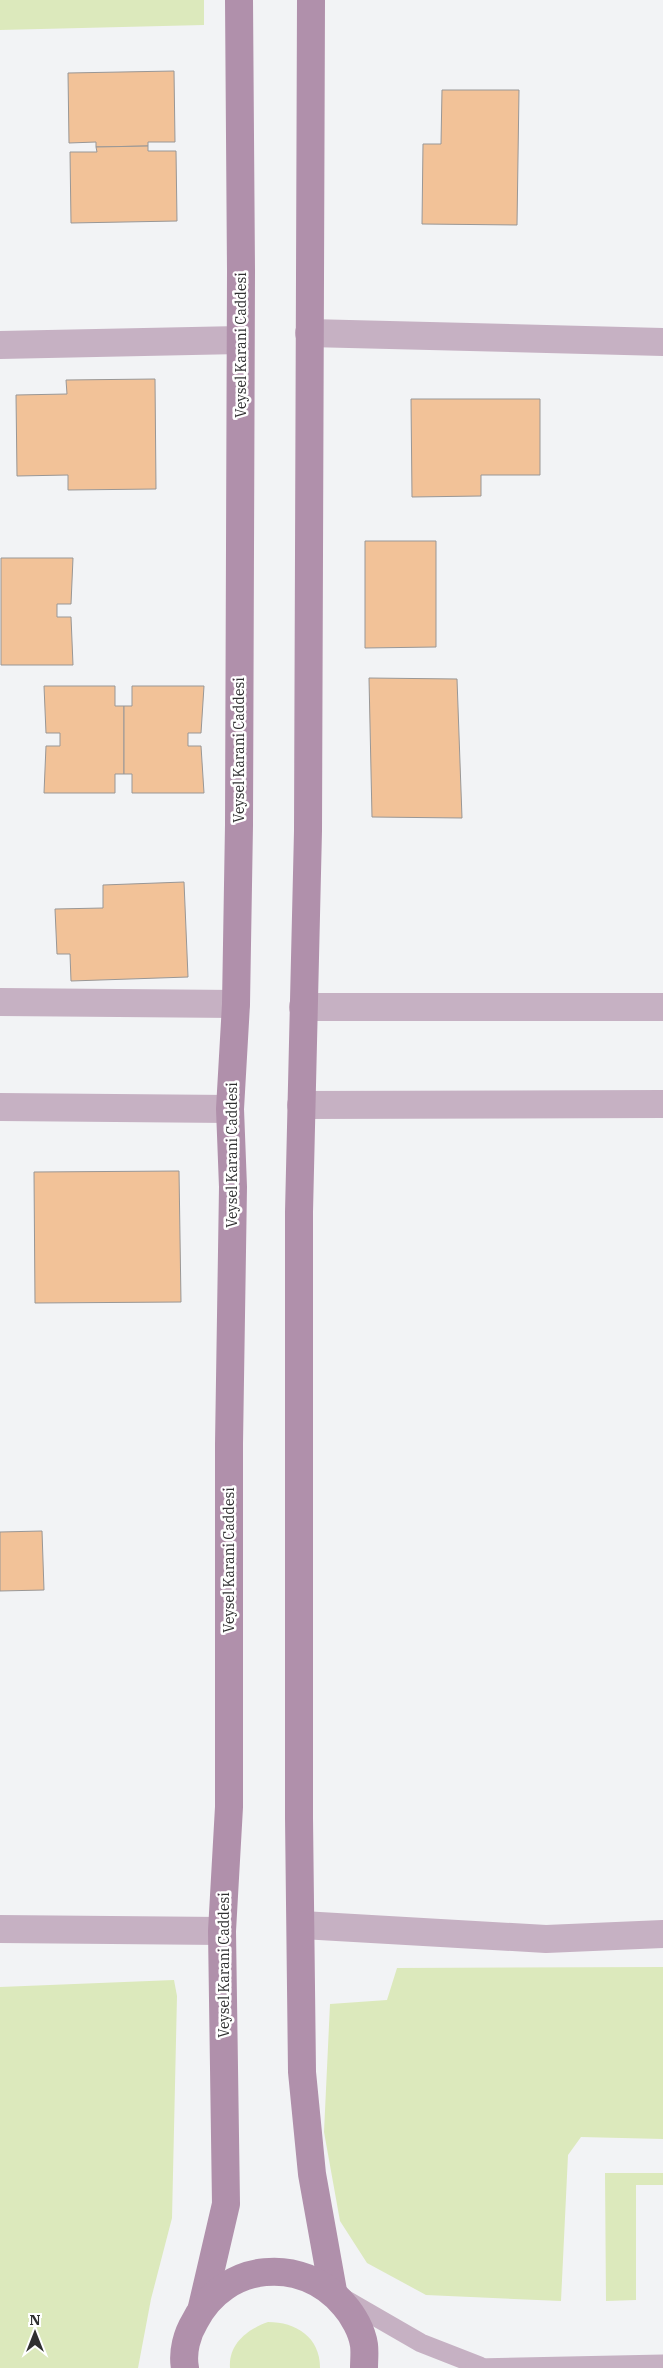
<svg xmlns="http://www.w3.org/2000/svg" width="663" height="2368" font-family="'IBM Plex Serif',serif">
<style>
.green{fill:#dce9bc}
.building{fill:#f2c298;stroke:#999796}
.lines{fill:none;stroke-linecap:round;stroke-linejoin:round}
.service{stroke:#c6b1c3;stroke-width:19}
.minor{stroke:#c6b1c3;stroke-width:28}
.secondary{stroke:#b090ab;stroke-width:28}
.labels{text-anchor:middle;stroke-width:5;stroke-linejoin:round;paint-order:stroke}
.street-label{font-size:14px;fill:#2f2f30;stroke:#fff}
</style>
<rect width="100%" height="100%" fill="#f2f3f5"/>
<g class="green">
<path d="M0,0H204V25L0,30Z"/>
<path d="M663,1967V2139L581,2137L568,2155L561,2301L426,2295L367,2263L340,2221L324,2132L330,2004L387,2000L397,1968Z"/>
<path d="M174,1980L177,1996L172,2218L151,2299L138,2368H0V1987Z"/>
<path d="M605,2173H663V2185H636V2300L606,2301Z"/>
<path d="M268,2322C296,2322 320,2337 320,2368H230C228,2344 248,2329 268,2322Z"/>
</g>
<g class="building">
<path d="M174,71L175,142H148V146L96,147V142L69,143L68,73Z"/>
<path d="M442,90H519L517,225L422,224L423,144H441Z"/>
<path d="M148,146V151H176L177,221L71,223L70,152H97L96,147Z"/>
<path d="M155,379L156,489L68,490V475L17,476L16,395L67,394L66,380Z"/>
<path d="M411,399H540V475H481V496L412,497Z"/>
<path d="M365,541H436V647L365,648Z"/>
<path d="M1,558H73L71,604H57V617H71L73,665H1Z"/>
<path d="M369,678L457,679L462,818L372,817Z"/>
<path d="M44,686H115V706H124V774H115V793H44L46,746H60V733H46Z"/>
<path d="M132,686H204L201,733H188V746H201L204,793H132V774H124V706H132Z"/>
<path d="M184,882L188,977L71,981L70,954H57L55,909L103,908V885Z"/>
<path d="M179,1171L181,1302L35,1303L34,1172Z"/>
<path d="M42,1531L44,1590L0,1591V1532Z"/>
</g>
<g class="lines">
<g class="service">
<path d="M343,2298L421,2343L480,2366"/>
<path d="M475,2368L663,2364"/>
</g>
<g class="minor">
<path d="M309,333L663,342"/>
<path d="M0,345L240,340"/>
<path d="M0,1002L236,1004"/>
<path d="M303,1007H663"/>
<path d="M301,1105L663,1104"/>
<path d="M0,1107L230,1109"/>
<path d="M302,1925L546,1939L663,1934"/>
<path d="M0,1929L222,1931"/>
</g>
<g class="secondary">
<path d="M311,0L308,831L299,1212V1818L302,2072L312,2174L333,2291"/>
<path d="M202,2307L226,2204L222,1931L229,1807V1444L233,1187L230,1109L236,1004L239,825L241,271L239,0"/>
<path d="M185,2368C182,2352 187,2334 195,2321C225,2262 302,2255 344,2305C353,2315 362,2331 364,2345C365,2352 364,2361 364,2368"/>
</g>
</g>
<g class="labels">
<g class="street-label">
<text transform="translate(241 345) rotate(-90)" y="5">Veysel Karani Caddesi</text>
<text transform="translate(239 750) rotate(-90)" y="5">Veysel Karani Caddesi</text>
<text transform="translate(232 1155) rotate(-90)" y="5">Veysel Karani Caddesi</text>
<text transform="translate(229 1560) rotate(-90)" y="5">Veysel Karani Caddesi</text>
<text transform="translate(224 1965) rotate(-90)" y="5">Veysel Karani Caddesi</text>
</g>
</g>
<g transform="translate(35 2333)" stroke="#ffffff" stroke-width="4" paint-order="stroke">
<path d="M0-4L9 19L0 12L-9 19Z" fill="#2f2f30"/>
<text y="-8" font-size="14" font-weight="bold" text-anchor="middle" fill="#2f2f30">N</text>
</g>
</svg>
